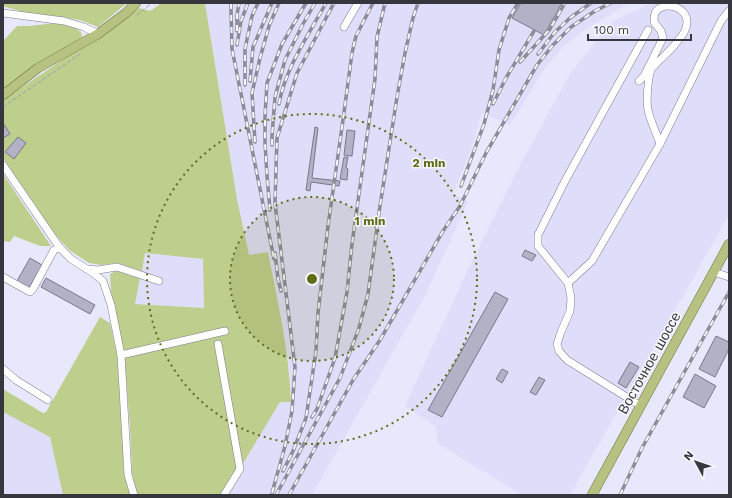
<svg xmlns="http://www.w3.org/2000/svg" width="732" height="498" font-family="'Work Sans',sans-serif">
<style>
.built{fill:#deddfa}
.green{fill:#bece8d}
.building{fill:#b2b1c5;stroke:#79788b}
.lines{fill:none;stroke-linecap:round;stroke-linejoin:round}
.minor-casing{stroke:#7e7d90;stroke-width:8}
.major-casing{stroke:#697634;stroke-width:10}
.path{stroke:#9d9dad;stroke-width:1;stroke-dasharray:4 2;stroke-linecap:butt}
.minor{stroke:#fff;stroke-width:7}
.major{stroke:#b6c182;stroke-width:9}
.rail-casing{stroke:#8b8b99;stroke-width:3.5}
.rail{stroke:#f7f7fb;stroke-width:2;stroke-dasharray:6;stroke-linecap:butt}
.ring{fill:none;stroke:#5f6d18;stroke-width:2;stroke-dasharray:2 4}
.labels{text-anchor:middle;stroke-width:3;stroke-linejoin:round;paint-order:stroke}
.street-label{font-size:14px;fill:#36363e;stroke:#f7f7fb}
.centre{fill:#5f6d18;stroke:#f7f7fb;stroke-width:2}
.ring-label{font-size:12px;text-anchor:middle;font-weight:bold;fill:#5f6d18;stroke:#f7f7fb;stroke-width:3;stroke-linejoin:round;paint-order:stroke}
</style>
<rect width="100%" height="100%" fill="#e8e8fd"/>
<g class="built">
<path d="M205,3H629L586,29L564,46L545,68L510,125L482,113L469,155L453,194L468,202L426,294L312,495H224L280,402H291L290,377L282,322L268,252L249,255L237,199Z"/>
<path d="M651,3H729V215L570,495H522L437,443L436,427L405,406L468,269L522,161L571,72L613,21Z"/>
<path d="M145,253L203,259L204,308L135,304Z"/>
<path d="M3,412L50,437L63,495H3Z"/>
</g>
<g class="green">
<path d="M3,3H127L98,27L80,20L55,16L26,13L6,7L3,6Z"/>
<path d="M159,3H205L237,199L249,255L268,252C278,302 289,351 291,402H280L224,495H137L132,472L130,427L124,352L111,292L110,274L116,271L140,278L135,304L204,308L203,259L145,253L142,271L117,263L101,265L89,263L69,250L53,232L3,158V100L139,8L150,11L159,5Z"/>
<path d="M54,23L74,27L81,32L82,37L3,90V41L17,26H30Z"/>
<path d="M3,174L51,246H40L14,236L10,242L3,241Z"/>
<path d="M100,317L110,323L117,355L122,427L124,473L130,495H63L50,437L3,412V389L43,413L46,412Z"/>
</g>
<g class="building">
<path d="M521,3H562L544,35L512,18Z"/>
<path d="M3,123L10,134L3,138Z"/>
<path d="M315,127L318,128L312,178L340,181L339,186L311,182L310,191L306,190Z"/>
<path d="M347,130L355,131L352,156L344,155Z"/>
<path d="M18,137L26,143L14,159L5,152Z"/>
<path d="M344,157H348L346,168L348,169L347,180L340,179Z"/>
<path d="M525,250L536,255L532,261L522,256Z"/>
<path d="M30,258L42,265L29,288L17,281Z"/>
<path d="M46,278L95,305L90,314L41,287Z"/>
<path d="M495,292L508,299L442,417L428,410Z"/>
<path d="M716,336L729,342V349L715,377L699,369Z"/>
<path d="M630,362L639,367L626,388L618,383Z"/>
<path d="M502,369L508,372L502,383L496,379Z"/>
<path d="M695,374L716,386L704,408L683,397Z"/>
<path d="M539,377L545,380L536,395L530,392Z"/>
</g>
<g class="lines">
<defs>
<g id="minor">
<path d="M3,13L64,21L84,27L98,34"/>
<path d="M344,27L358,3"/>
<path d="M639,81L644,76L663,38L661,31L654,22C654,20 654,16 655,13C662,0 687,6 687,22C687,31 681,37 676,43C670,52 656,62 651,70C648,77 646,102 648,110C650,120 657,134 660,144"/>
<path d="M3,165L60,248L71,259L93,273L103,281L111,305L121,355L128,475L134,495"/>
<path d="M87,269L98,270L117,267L159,281"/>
<path d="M714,272L729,277"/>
<path d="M3,277L30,292L33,289L54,250L60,248"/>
<path d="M568,283L592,261L660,144L721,21L729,11"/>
<path d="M218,344L240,469L224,495"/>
<path d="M121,355L225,331"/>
<path d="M3,369L16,380L48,400"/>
<path d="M641,406L567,360L559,351L557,344L561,332L570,311L571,298L568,283L538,246V235L565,181L648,30"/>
</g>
<g id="major">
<path d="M3,95L38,68L98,34L126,13L136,3"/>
<path d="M592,495L729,244"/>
</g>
</defs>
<use href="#minor" class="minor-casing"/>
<use href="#major" class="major-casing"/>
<g class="path">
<path d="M137,15L152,3"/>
<path d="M3,107L80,54"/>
</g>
<use href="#minor" class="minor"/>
<use href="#major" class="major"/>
<defs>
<g id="rail">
<path d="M231,3V9L232,49L274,259"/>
<path d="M237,31V15L239,3"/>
<path d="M237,45L241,21L248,3"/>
<path d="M538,54L554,33L570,18L591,3"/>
<path d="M520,62L550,29L565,3"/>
<path d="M250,81L253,47L272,3"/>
<path d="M245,85V49L252,16L258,3"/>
<path d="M279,104C285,69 309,34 326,3"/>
<path d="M493,104L506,78L534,31"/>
<path d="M255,142L252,93L260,58L269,26L279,3"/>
<path d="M272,145V136L275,97L285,60L303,24L315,3"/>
<path d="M461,186L484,124L493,90L499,50L509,18L518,3"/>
<path d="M270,210L267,176L265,143V116L267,83L282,44L306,3"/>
<path d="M275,253L278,279L281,291"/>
<path d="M312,417L317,409L335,358L347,292L352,244L375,79L377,37L385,3"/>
<path d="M283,471L293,451L306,418L316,351L318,313L328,226L343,120L352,53L356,36L373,3"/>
<path d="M272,493L285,446L292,411L295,367L275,203L277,138L297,73L334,3"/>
<path d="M276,495L340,378L359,328L368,294L380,206L397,97L405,53L413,18L418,3"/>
<path d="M289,495L353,380L380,340L443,231L460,206L486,153L537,65L553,45L571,27L595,11L611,3"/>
<path d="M620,495L642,448L729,292"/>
</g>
</defs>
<use href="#rail" class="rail-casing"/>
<use href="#rail" class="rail"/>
</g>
<circle cx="312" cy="279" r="82" fill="#5f6d18" fill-opacity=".12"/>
<g class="ring">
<circle cx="312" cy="279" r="82"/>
<circle cx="312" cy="279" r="165"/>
</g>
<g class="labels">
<g class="street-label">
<text transform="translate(649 363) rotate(-61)" y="5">Восточное шоссе</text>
</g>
</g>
<circle cx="312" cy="279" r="6" class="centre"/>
<g class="ring-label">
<text x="429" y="167">2 min</text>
<text x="370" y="225">1 min</text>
</g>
<rect width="732" height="498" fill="none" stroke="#36363e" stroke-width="8"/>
<g transform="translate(696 462) rotate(310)" stroke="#f7f7fb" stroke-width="3" paint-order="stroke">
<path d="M0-3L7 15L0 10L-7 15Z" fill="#36363e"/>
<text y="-6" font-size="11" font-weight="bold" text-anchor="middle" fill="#36363e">N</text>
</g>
<path d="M588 34v6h103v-6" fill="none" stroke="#36363e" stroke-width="2"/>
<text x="594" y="34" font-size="12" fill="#36363e" stroke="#f7f7fb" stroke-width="3" paint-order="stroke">100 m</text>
</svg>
